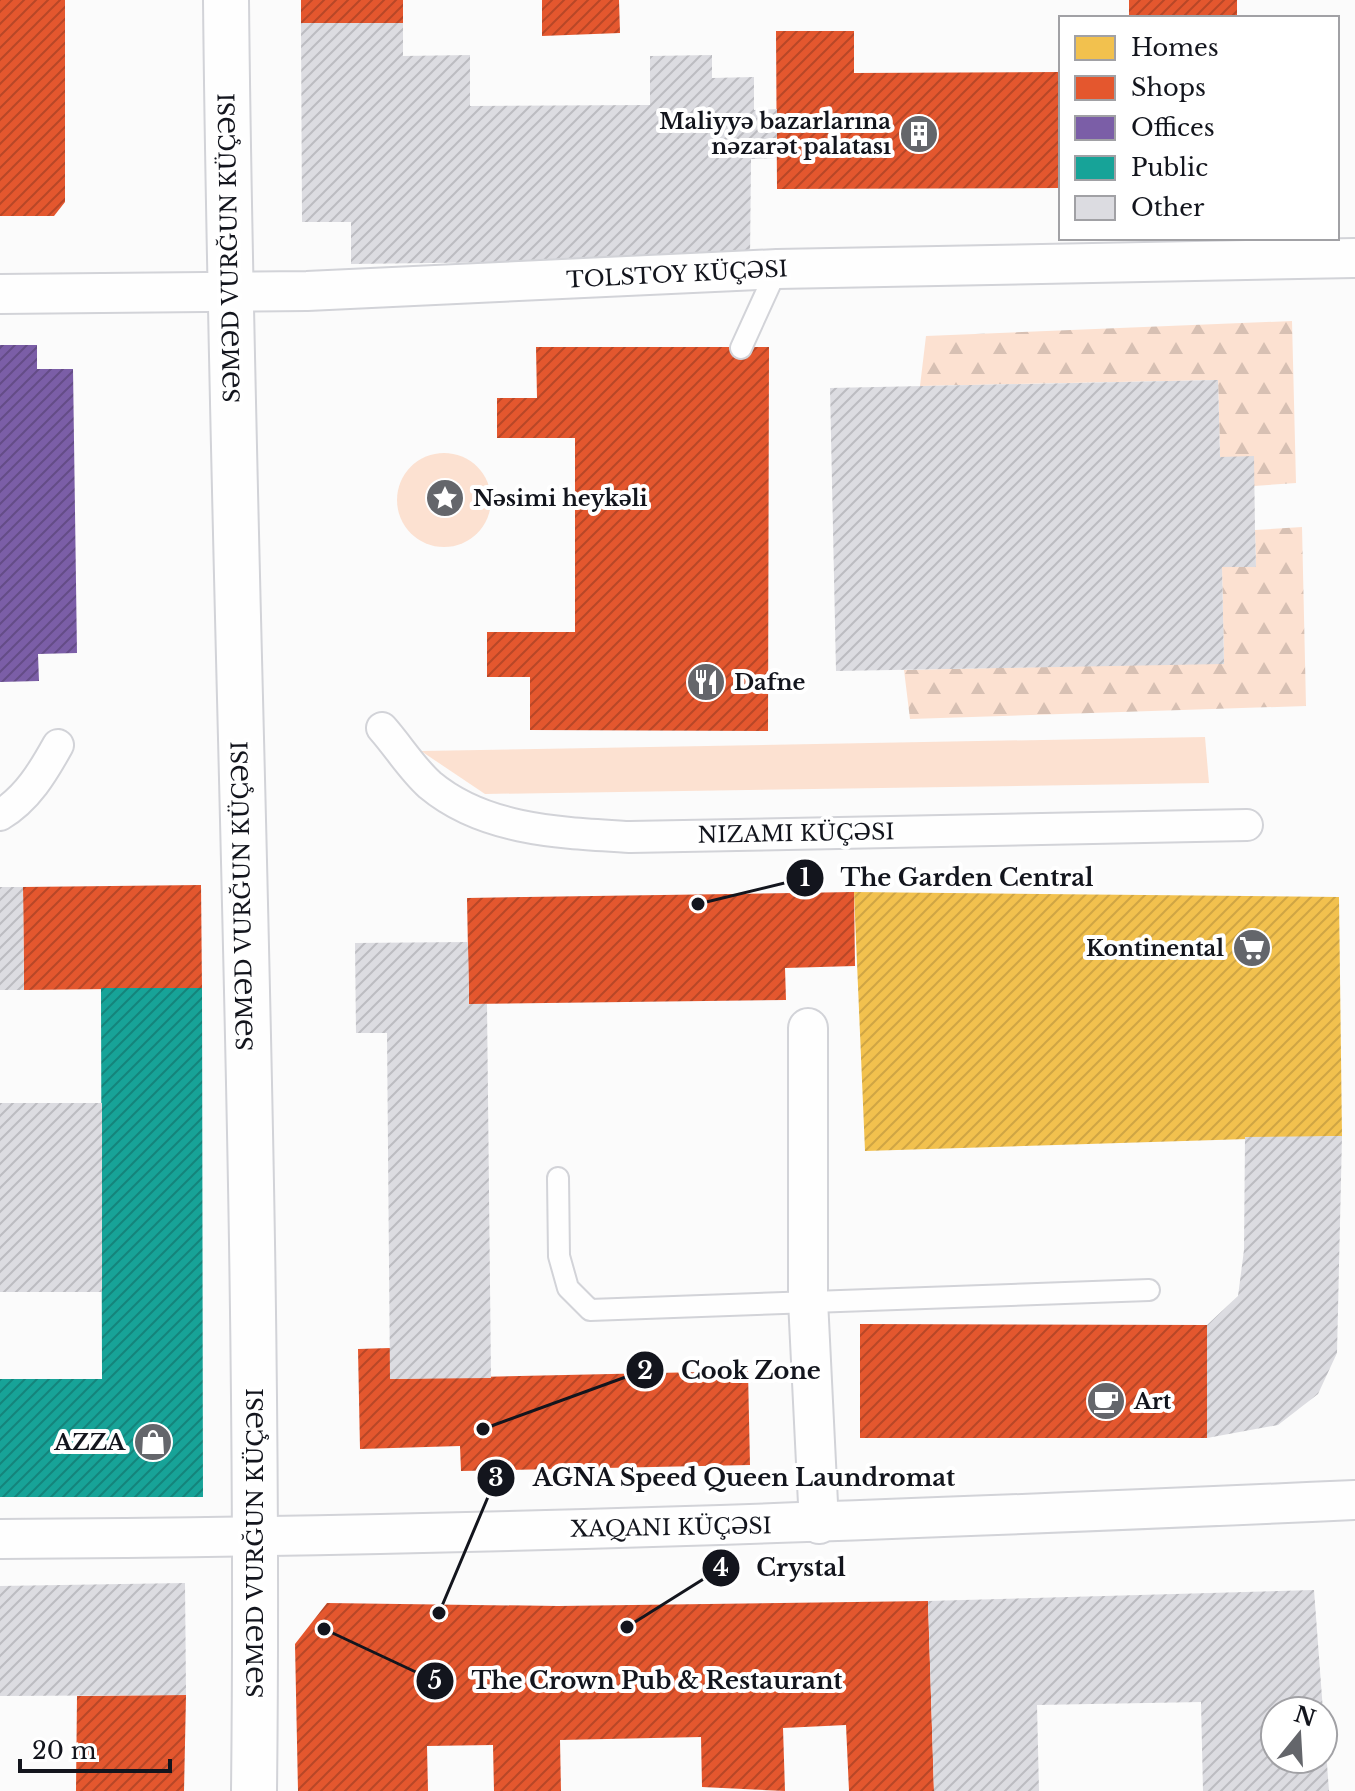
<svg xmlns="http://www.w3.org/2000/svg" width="1355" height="1791" font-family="'Libre Baskerville',serif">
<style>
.grass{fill:#fce1d1}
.forest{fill:url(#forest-firs)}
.homes{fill:url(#homes-hatch)}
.shops{fill:url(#shops-hatch)}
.offices{fill:url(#offices-hatch)}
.public{fill:url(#public-hatch)}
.building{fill:url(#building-hatch)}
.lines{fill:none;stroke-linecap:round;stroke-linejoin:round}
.service-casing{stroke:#d2d3d8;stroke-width:24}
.pedestrian-casing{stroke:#d2d3d8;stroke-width:34}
.minor-casing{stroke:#d2d3d8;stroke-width:42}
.secondary-casing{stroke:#d2d3d8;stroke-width:48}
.service{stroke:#fefefe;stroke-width:20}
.pedestrian{stroke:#fefefe;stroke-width:30}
.minor{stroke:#fefefe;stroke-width:38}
.secondary{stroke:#fefefe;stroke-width:44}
.labels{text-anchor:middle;stroke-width:8;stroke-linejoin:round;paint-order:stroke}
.poi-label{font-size:22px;font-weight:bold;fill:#13151d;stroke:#fff;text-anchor:end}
.street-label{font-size:22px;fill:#13151d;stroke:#fff}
.leader{fill:none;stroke:#13151d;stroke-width:3}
.callout-dot{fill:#13151d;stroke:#fff;stroke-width:3}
.mark-label{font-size:24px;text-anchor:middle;font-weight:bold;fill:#fff}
.callout-label{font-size:24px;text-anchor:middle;font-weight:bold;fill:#13151d;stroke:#fff;stroke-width:8;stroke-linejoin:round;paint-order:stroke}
</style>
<defs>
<pattern id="forest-firs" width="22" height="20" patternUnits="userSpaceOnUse" patternTransform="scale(2)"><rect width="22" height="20" fill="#fce1d1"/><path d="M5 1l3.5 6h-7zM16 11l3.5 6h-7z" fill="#d7c0b3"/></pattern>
<pattern id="homes-hatch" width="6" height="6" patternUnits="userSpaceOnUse" patternTransform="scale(2)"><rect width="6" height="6" fill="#f2c14e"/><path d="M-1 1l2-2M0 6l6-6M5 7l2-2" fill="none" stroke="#cfa544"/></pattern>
<pattern id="shops-hatch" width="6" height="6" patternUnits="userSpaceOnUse" patternTransform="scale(2)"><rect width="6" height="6" fill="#e4572e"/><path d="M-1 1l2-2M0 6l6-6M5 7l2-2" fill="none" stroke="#b84727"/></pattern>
<pattern id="offices-hatch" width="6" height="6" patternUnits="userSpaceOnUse" patternTransform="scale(2)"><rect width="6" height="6" fill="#7b5ea7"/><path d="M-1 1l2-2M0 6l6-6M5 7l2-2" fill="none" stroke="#644c87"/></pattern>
<pattern id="public-hatch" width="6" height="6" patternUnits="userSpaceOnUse" patternTransform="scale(2)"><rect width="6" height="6" fill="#17a398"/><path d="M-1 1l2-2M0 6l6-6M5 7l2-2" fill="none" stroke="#14847b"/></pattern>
<pattern id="building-hatch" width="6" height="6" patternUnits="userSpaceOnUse" patternTransform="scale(2)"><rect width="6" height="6" fill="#dcdce1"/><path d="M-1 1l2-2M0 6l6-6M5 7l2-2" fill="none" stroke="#bcbcc1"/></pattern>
</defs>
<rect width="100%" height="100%" fill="#fbfbfb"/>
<g class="grass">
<circle cx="444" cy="500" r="47"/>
<path d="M1205,737L1209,783L485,794L421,751Z"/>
</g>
<g class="forest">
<path d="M1292,321L1296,483L1254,486V457H1220L1218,380L920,386L926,336Z"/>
<path d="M1302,527L1306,706L910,719L904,670L1224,663L1222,567H1256L1255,530Z"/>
</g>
<path class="homes" d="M854,892L1339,897L1342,1136L865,1151Z"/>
<g class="shops">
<path d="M0,0H65V202L54,216H0Z"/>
<rect x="301" y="0" width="102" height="23"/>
<path d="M542,0H619L620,33L542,36Z"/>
<rect x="1129" y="0" width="108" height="18"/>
<path d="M776,31H854V73L1061,72V188L777,189Z"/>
<path d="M536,347H769L768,731L530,730V677H487V632H575V438H497V398H537Z"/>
<path d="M201,885L202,988L24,990L23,887Z"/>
<path d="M854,892L855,966L785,968L786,1000L469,1004L467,898Z"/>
<path d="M860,1324L1207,1325V1438H860Z"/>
<path d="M390,1348V1379L748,1371L750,1465L461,1471L460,1446L360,1449L358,1349Z"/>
<path d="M928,1601L934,1791H849L846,1725L783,1728L785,1791L702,1787L701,1737L560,1740L561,1791H494L493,1745L427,1746L428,1791H298L295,1644L327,1603L558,1606Z"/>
<path d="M186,1695L184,1791H76L77,1696Z"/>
</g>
<path class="offices" d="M0,345H37V369H73L77,653L38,654L39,681L0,682Z"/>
<path class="public" d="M101,988H202L203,1497H0V1379H102Z"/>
<g class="building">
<path d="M301,23H403V56L470,55V106L650,105V56L712,55V78L754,77V110L777,109V158L751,159L750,259L351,264V222H302Z"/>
<path d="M1218,380L1220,457L1254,456L1255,530L1256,567H1222L1224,664L836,671L830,388Z"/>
<path d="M0,887H23L24,990H0Z"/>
<path d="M468,942L469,1004H487L491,1378L390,1379L387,1033H356L355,943Z"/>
<rect x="0" y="1103" width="102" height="189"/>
<path d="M1342,1136L1337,1353L1318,1394L1278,1425L1207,1438V1325L1238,1296L1244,1250L1245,1137Z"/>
<path d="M185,1583L186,1695L0,1696V1586Z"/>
<path d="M1314,1590L1323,1711H1275V1759H1323L1325,1737L1329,1791H1203L1201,1702L1037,1705L1039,1791H934L928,1601Z"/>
</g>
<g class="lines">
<defs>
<g id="service">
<path d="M741,348L777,269"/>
<path d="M558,1178L559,1256L568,1288L590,1310L1149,1290"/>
</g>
<g id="pedestrian">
<path d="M382,728C398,746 412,769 430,785C485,831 563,833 630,837L1247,825"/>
<path d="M0,815C27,799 43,772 58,745"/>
</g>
<g id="minor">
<path d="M0,294L307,291L777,269L1355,258"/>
<path d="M808,1028V1300L819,1524"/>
<path d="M0,1539C452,1537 903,1520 1355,1500"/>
</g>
<path id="secondary" d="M226,0C232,597 261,1194 254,1791"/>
</defs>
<use href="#service" class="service-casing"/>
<use href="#pedestrian" class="pedestrian-casing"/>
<use href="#minor" class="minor-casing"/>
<use href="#secondary" class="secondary-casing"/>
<use href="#service" class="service"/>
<use href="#pedestrian" class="pedestrian"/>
<use href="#minor" class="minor"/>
<use href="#secondary" class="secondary"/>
</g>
<defs>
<symbol id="building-disc" viewBox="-11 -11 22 22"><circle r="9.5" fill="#64666b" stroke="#fff"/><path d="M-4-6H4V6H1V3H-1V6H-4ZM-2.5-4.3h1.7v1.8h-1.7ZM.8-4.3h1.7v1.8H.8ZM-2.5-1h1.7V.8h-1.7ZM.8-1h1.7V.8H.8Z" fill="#fff"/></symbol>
<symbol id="sight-disc" viewBox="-11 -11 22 22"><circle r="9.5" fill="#64666b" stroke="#fff"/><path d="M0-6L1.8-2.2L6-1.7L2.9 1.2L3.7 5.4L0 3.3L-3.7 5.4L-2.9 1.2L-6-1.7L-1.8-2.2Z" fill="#fff"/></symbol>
<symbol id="restaurant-disc" viewBox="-11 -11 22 22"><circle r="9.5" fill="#64666b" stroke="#fff"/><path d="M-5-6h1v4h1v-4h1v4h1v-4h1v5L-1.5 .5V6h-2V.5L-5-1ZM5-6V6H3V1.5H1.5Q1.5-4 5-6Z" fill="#fff"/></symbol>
<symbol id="supermarket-disc" viewBox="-11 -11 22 22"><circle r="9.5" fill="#64666b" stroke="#fff"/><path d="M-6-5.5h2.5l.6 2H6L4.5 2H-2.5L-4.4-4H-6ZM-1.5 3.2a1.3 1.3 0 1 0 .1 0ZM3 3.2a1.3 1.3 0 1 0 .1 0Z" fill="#fff"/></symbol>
<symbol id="cafe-disc" viewBox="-11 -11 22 22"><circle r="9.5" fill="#64666b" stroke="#fff"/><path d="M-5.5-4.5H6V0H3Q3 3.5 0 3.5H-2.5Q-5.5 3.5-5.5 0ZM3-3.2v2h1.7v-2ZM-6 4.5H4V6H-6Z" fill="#fff"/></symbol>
<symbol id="shop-disc" viewBox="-11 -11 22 22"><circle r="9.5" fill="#64666b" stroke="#fff"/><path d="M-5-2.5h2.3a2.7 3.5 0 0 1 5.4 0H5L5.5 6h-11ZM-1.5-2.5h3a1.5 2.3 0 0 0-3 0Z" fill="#fff"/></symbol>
</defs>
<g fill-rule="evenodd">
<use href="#building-disc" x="897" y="112" width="44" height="44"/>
<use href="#sight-disc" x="423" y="476" width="44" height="44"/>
<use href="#restaurant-disc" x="684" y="660" width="44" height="44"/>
<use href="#supermarket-disc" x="1230" y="926" width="44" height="44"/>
<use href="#cafe-disc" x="1084" y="1379" width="44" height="44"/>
<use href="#shop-disc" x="131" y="1420" width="44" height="44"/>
</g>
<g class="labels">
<g class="poi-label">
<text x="891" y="129">Maliyyə bazarlarına<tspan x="891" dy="25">nəzarət palatası</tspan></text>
<text x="473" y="506" text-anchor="start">Nəsimi heykəli</text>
<text x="734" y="690" text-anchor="start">Dafne</text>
<text x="1224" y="956">Kontinental</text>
<text x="1134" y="1409" text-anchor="start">Art</text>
<text x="125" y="1450">AZZA</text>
</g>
<g class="street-label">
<text transform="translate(229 248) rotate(-91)" y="8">SƏMƏD VURĞUN KÜÇƏSI</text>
<text transform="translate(677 274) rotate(-3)" y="8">TOLSTOY KÜÇƏSI</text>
<text transform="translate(796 833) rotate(-1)" y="8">NIZAMI KÜÇƏSI</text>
<text transform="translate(242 896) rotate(-91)" y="8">SƏMƏD VURĞUN KÜÇƏSI</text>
<text transform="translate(671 1527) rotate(-1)" y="8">XAQANI KÜÇƏSI</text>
<text transform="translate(255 1543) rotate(-90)" y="8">SƏMƏD VURĞUN KÜÇƏSI</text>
</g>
</g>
<path class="leader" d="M698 904L805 878M483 1429L645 1370M439 1613L496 1478M627 1627L721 1568M324 1629L435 1681"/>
<g class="callout-dot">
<circle cx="698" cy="904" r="8"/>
<circle cx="483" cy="1429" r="8"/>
<circle cx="439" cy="1613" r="8"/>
<circle cx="627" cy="1627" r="8"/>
<circle cx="324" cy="1629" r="8"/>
<circle cx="805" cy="878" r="20"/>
<circle cx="645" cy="1370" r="20"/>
<circle cx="496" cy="1478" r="20"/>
<circle cx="721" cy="1568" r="20"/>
<circle cx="435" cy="1681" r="20"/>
</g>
<g class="mark-label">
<text x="805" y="886">1</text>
<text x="645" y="1379">2</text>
<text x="496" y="1486">3</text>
<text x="721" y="1576">4</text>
<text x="435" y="1689">5</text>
</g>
<g class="callout-label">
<text x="967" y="886">The Garden Central</text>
<text x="751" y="1379">Cook Zone</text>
<text x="744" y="1486">AGNA Speed Queen Laundromat</text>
<text x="801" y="1576">Crystal</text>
<text x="657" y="1689">The Crown Pub &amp; Restaurant</text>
</g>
<rect x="1059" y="16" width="280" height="224" fill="#ffffff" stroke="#a1a1a5" stroke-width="2"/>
<rect x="1075" y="36" width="40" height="24" fill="#f2c14e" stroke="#a1a1a5" stroke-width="2"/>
<text x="1131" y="56" font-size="24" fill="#13151d">Homes</text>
<rect x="1075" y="76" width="40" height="24" fill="#e4572e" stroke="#a1a1a5" stroke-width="2"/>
<text x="1131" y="96" font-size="24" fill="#13151d">Shops</text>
<rect x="1075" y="116" width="40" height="24" fill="#7b5ea7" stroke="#a1a1a5" stroke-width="2"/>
<text x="1131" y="136" font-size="24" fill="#13151d">Offices</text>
<rect x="1075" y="156" width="40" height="24" fill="#17a398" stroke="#a1a1a5" stroke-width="2"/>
<text x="1131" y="176" font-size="24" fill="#13151d">Public</text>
<rect x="1075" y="196" width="40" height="24" fill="#dcdce1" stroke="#a1a1a5" stroke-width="2"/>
<text x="1131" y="216" font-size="24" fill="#13151d">Other</text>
<g transform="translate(1299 1735) rotate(18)"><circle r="38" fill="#ffffff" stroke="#a1a1a5" stroke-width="2"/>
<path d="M0-6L14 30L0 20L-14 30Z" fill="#64666b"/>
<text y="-12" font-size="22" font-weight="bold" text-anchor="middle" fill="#13151d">N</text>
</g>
<path d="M20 1759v12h150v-12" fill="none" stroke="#13151d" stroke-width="4"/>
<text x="32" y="1759" font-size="24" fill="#13151d" stroke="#ffffff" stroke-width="6" paint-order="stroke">20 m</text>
</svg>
